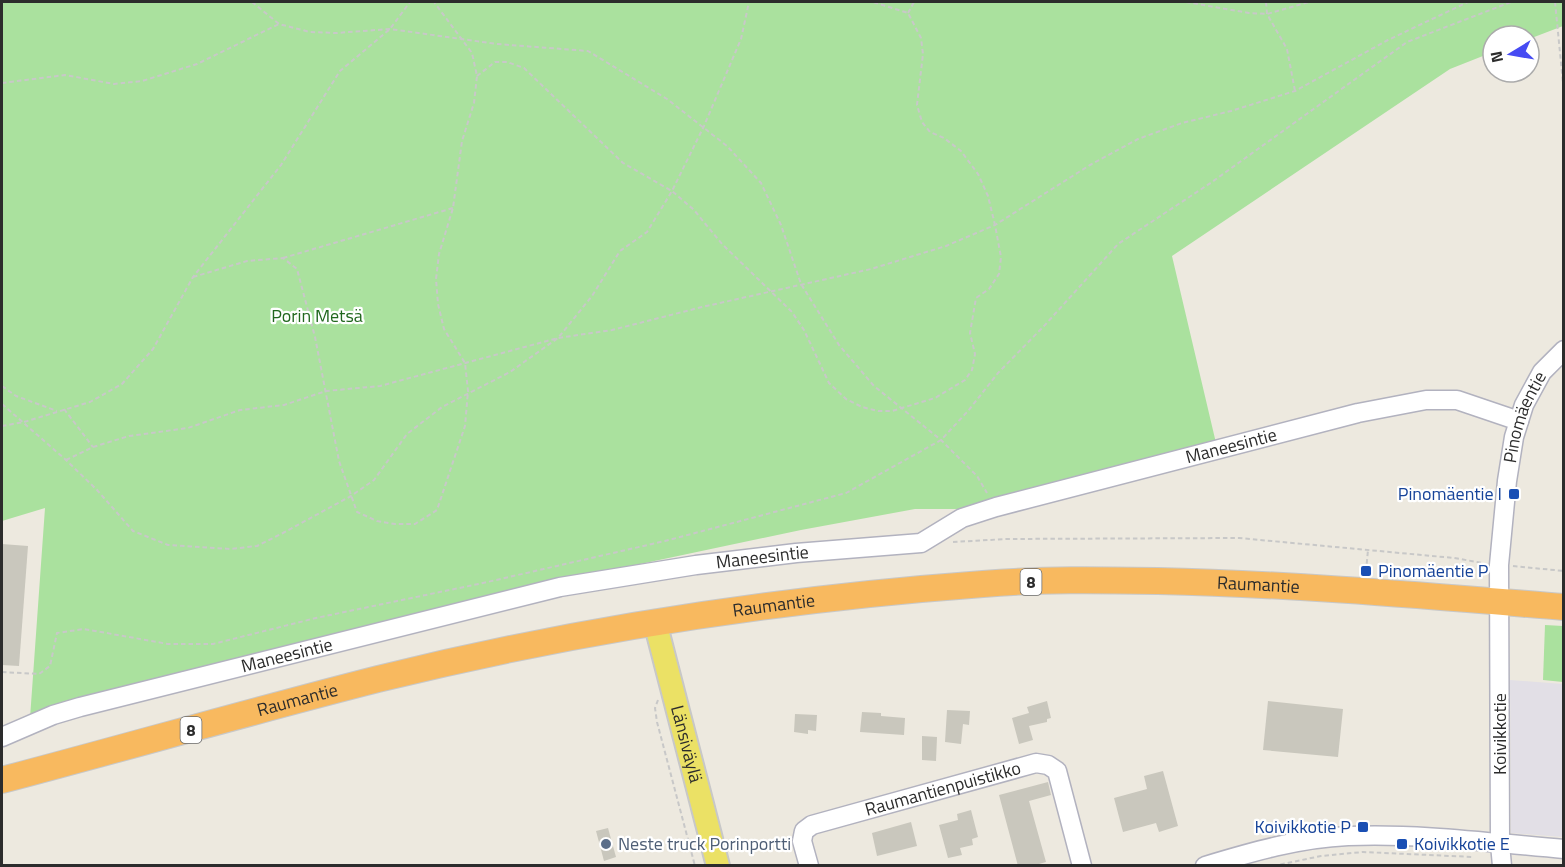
<svg xmlns="http://www.w3.org/2000/svg" width="1565" height="867" font-family="'Titillium Web',sans-serif">
<style>
.industrial{fill:#e2dfe6}
.green{fill:#aae19e}
.building{fill:#c9c7bd}
.lines{fill:none;stroke-linecap:round;stroke-linejoin:round}
.minor-casing{stroke:#b2b2bf;stroke-width:21}
.major-casing{stroke:#c8c8c8;stroke-width:26}
.highway-casing{stroke:#c8c8c8;stroke-width:28}
.path{stroke:#c8c8c8;stroke-width:2;stroke-dasharray:4.5 3;stroke-linecap:butt}
.minor{stroke:#fff;stroke-width:18}
.major{stroke:#ebe165;stroke-width:22}
.highway{stroke:#f8b95f;stroke-width:26}
.transit-dot{fill:#1a4fb4;stroke:#fff;stroke-width:2}
.service-dot{fill:#5c6f8a;stroke:#fff;stroke-width:2}
.labels{text-anchor:middle;stroke-width:4.5;stroke-linejoin:round;paint-order:stroke}
.shield{fill:#fff;stroke:#6b6b6b;stroke-width:1.5}
.shield-label{font-size:16px;font-weight:bold;fill:#2c2c2c}
.park-label{font-size:18px;fill:#21671e;stroke:#fff}
.street-label{font-size:18px;fill:#2c2c2c;stroke:#fff}
.transit-label{font-size:18px;fill:#164399;stroke:#fff;text-anchor:end}
.service-label{font-size:18px;fill:#4e5e75;stroke:#fff;text-anchor:start}
</style>
<rect width="100%" height="100%" fill="#ede9df"/>
<path class="industrial" d="M1510,680L1563,684V837L1511,833Z"/>
<g class="green">
<path d="M2,2H1563V26L1529,39V36H1493V52L1450,69L1172,256L1216,443L965,509H915L801,530L560,581L79,697L30,718L45,508L2,521Z"/>
<path d="M1545,625L1563,626V682L1543,680Z"/>
</g>
<g class="building">
<path d="M2,544L28,546L19,666L2,665Z"/>
<path d="M1047,701L1051,718L1047,719V722L1029,726L1033,740L1019,744L1012,718L1029,713L1027,707Z"/>
<path d="M1268,701L1343,709L1338,757L1263,750Z"/>
<path d="M947,710L970,711L969,725L963,724L961,744L945,742Z"/>
<path d="M862,712L881,713V716L905,718L904,735L860,732Z"/>
<path d="M795,714L817,715L816,731L808,730V734L794,732Z"/>
<path d="M922,736L937,737L936,761L922,760Z"/>
<path d="M1163,771L1178,826L1159,832L1156,823L1123,832L1114,798L1147,789L1144,776Z"/>
<path d="M1048,782L1051,795L1029,801L1046,862L1032,866H1018L999,795Z"/>
<path d="M971,810L978,837L972,839L973,845L960,848L962,855L948,858L939,825L958,820L957,814Z"/>
<path d="M911,822L917,846L877,856L872,833Z"/>
<path d="M608,828L616,857L604,861L596,831Z"/>
</g>
<g class="lines">
<defs>
<g id="minor">
<path id="s1" d="M2,737L53,715L80,707L560,587L696,565L796,553L921,543L962,518L996,507L1358,413L1426,400H1457L1519,421"/>
<path id="s2" d="M809,866L802,841L804,831L812,825L1036,763L1048,765L1057,771L1082,866"/>
<path d="M1205,866C1251,852 1300,838 1348,836C1420,833 1493,843 1564,849"/>
<path id="s3" d="M1502,866L1500,844L1499,565L1507,481L1514,437L1524,405L1542,372L1564,350"/>
</g>
<g id="major">
<path id="s4" d="M655,622L718,866"/>
</g>
<g id="highway">
<path id="s5" d="M2,780C127,747 252,711 378,679C576,630 780,599 983,584C1041,579 1100,580 1158,581C1294,584 1429,596 1564,607"/>
</g>
</defs>
<use href="#minor" class="minor-casing"/>
<use href="#major" class="major-casing"/>
<use href="#highway" class="highway-casing"/>
<g class="path">
<path d="M252,2L279,24L310,32L336,33L390,29L497,44L588,51L667,99L727,146L761,183L781,225L801,284L839,345L874,386L941,440L977,476L987,493"/>
<path d="M1186,2L1249,13L1267,14L1309,2"/>
<path d="M1266,2L1267,14L1287,49L1295,91"/>
<path d="M1555,2L1564,93"/>
<path d="M908,13L914,2"/>
<path d="M477,76L495,62H507L524,68L623,163L672,191L694,210L722,244L792,312L804,330L829,383L846,399L862,407L878,411H892L935,398L965,380L972,370L975,354L970,333L976,298L989,289L999,274L1001,257L995,225L988,196L978,174L961,151L944,138L930,132L922,122L917,105L923,54L921,38L908,13L873,2"/>
<path d="M2,83L65,75L114,84L142,81L197,64L279,24"/>
<path d="M283,258L453,208"/>
<path d="M193,277L247,261L283,258L297,269L315,337L339,461L357,512L377,521L395,524H415L437,510L465,426L468,391L465,363L444,329L438,304L436,279L439,254L453,208L462,141L474,103L477,76L472,53L434,2"/>
<path d="M2,386L16,396L57,411"/>
<path d="M2,404L66,460L97,490L133,531L168,545L231,549L257,546L283,533L351,496L374,480L407,434L442,407L510,372L558,338L592,296L620,251L647,232L672,191L704,126L741,39L749,2"/>
<path d="M64,409L93,447"/>
<path d="M2,426L24,422L90,402L122,384L153,349L193,277L281,165L340,71L390,29L410,2"/>
<path d="M66,460L93,447L129,436L188,428L240,410L284,405L326,391L380,386L558,338L612,330L702,307L871,269L946,246L995,225L1090,165L1138,139L1182,123L1231,111L1295,91L1388,40L1468,2"/>
<path d="M953,542L1006,539L1239,538L1454,558L1483,563"/>
<path d="M1513,566L1564,571"/>
<path d="M1366,571L1368,550"/>
<path d="M2,672L39,674L50,666L57,633L84,629L168,644H213L316,618L483,583L665,541L846,493L941,440L968,411L998,373L1045,325L1118,244L1212,182L1407,42L1511,2"/>
<path d="M658,700L655,708L657,722L695,866"/>
<path d="M1273,866L1321,856L1363,852L1473,857"/>
</g>
<use href="#minor" class="minor"/>
<use href="#major" class="major"/>
<use href="#highway" class="highway"/>
</g>
<g class="transit-dot">
<rect x="1508" y="488" width="12" height="12" rx="3"/>
<rect x="1360" y="565" width="12" height="12" rx="3"/>
<rect x="1357" y="821" width="12" height="12" rx="3"/>
<rect x="1396" y="838" width="12" height="12" rx="3"/>
</g>
<circle class="service-dot" cx="606" cy="844" r="6"/>
<g class="labels">
<g class="shield">
<rect x="1020.5" y="569" width="21" height="26" rx="4.5"/>
<rect x="180.5" y="717" width="21" height="26" rx="4.5"/>
</g>
<g class="shield-label">
<text x="1031" y="588">8</text>
<text x="191" y="736">8</text>
</g>
<g class="park-label">
<text x="317" y="322">Porin Metsä</text>
</g>
<g class="street-label">
<text dy="6" stroke="none"><textPath href="#s3" startOffset="452">Pinomäentie</textPath></text>
<text dy="6" stroke="none"><textPath href="#s1" startOffset="1269">Maneesintie</textPath></text>
<text dy="6" stroke="none"><textPath href="#s1" startOffset="783">Maneesintie</textPath></text>
<text dy="6" stroke="none"><textPath href="#s5" startOffset="1278">Raumantie</textPath></text>
<text dy="6" stroke="none"><textPath href="#s5" startOffset="792">Raumantie</textPath></text>
<text dy="6" stroke="none"><textPath href="#s1" startOffset="297">Maneesintie</textPath></text>
<text dy="6" stroke="none"><textPath href="#s5" startOffset="306">Raumantie</textPath></text>
<text transform="translate(1500 734) rotate(-90)" y="6">Koivikkotie</text>
<text dy="6" stroke="none"><textPath href="#s4" startOffset="126">Länsiväylä</textPath></text>
<text dy="6" stroke="none"><textPath href="#s2" startOffset="182">Raumantienpuistikko</textPath></text>
</g>
<g class="transit-label">
<text x="1502" y="500">Pinomäentie I</text>
<text x="1378" y="577" text-anchor="start">Pinomäentie P</text>
<text x="1351" y="833">Koivikkotie P</text>
<text x="1414" y="850" text-anchor="start">Koivikkotie E</text>
</g>
<g class="service-label">
<text x="618" y="850">Neste truck Porinportti</text>
</g>
</g>
<rect width="1565" height="867" fill="none" stroke="#2c2c2c" stroke-width="6"/>
<g transform="translate(1511 54) rotate(259)"><circle r="28" fill="#ffffff" stroke="#ababab" stroke-width="1.5"/>
<path d="M0-4.5L10 22L0 15L-10 22Z" fill="#464bf3"/>
<text y="-9" font-size="16" font-weight="bold" text-anchor="middle" fill="#2c2c2c">N</text>
</g>
</svg>
